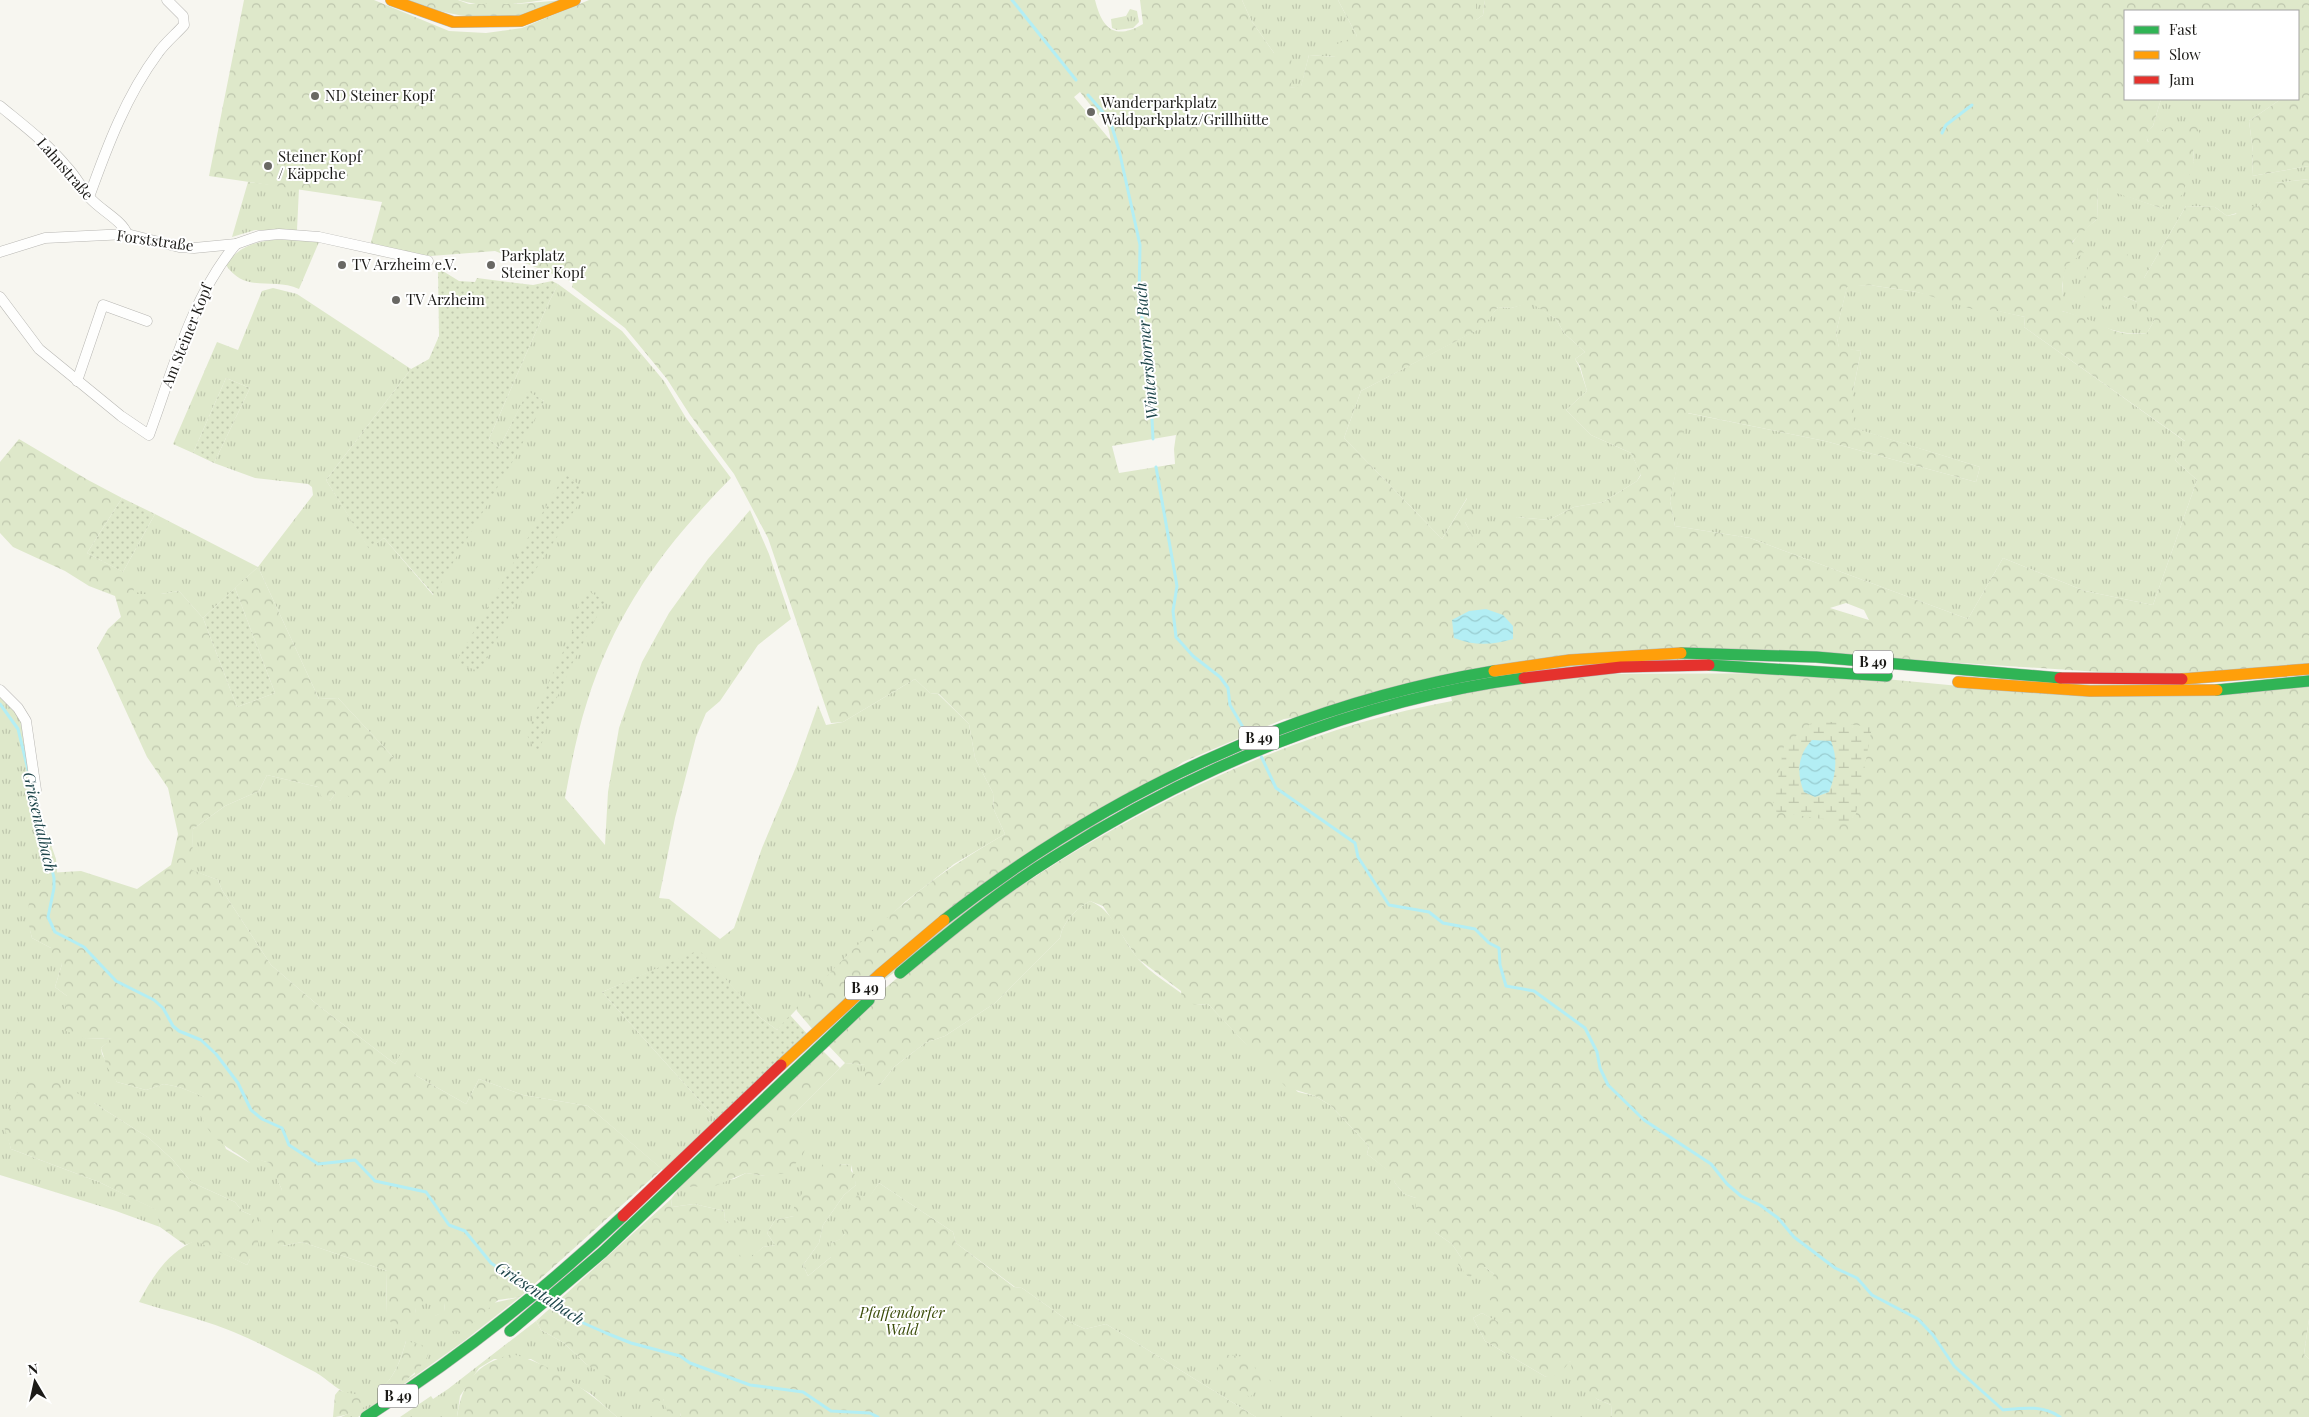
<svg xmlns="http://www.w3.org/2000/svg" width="2309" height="1417" font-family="'Playfair Display',serif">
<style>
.grass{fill:url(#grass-tufts)}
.forest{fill:url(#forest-crowns);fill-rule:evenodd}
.wetland{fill:url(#wetland-marsh)}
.garden{fill:url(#garden-dots)}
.water{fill:url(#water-waves)}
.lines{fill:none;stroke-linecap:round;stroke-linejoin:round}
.stream{stroke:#b3eef4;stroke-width:3}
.street-casing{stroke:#b8b7b3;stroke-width:11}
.fast-casing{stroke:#b8b7b3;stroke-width:12}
.slow-casing{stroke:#b8b7b3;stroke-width:12}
.jam-casing{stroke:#b8b7b3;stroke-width:12}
.street{stroke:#fefefd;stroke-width:10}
.fast{stroke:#30b455;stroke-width:11}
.slow{stroke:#ff9f0a;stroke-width:11}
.jam{stroke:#e5322d;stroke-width:11}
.poi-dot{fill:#696864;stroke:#fff;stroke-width:2}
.labels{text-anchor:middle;stroke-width:4;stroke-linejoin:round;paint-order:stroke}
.shield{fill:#fff;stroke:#605f5d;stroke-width:1}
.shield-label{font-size:14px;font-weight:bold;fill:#1c1b18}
.poi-label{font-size:15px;fill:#1c1b18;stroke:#fff;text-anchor:start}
.street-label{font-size:15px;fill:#1c1b18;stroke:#fff}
.park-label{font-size:15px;font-style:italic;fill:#3b4c09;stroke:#fff}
.water-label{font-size:16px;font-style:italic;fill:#1d454a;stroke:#fff}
</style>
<defs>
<pattern id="grass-tufts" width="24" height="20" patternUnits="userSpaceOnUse" patternTransform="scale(1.25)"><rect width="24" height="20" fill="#dee8ca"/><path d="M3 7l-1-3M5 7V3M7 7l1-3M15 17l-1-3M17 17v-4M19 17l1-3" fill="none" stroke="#bec6ad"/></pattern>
<pattern id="forest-crowns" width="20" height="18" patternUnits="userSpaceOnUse" patternTransform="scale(1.25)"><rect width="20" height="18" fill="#dee8ca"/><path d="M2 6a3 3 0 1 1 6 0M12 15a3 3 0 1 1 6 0" fill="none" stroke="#bec6ad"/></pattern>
<pattern id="wetland-marsh" width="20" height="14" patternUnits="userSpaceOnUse" patternTransform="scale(1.25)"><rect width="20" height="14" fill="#dee8ca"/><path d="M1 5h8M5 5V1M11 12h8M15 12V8" fill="none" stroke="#bec6ad"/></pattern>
<pattern id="garden-dots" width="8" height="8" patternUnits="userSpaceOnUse" patternTransform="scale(1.25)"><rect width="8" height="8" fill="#dee8ca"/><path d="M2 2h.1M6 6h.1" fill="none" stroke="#bec6ad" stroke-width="1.8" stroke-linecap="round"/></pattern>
<pattern id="water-waves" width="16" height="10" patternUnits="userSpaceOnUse" patternTransform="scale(1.25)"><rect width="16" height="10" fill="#b3eef4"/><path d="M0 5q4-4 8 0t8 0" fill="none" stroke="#99ccd0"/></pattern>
</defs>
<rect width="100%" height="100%" fill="#f7f6f0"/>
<g class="grass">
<path d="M459,0H544C517,4 485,9 459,0Z"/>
<path d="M1242,0H1338L1357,36L1336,57L1309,55L1301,87L1289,88L1274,53L1251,20Z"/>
<path d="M1476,0H1485L1483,15L1476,20Z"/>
<path d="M1130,9L1137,11L1139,22L1133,28L1117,30L1112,28L1111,19L1126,16Z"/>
<path d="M2161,99H2281L2249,121L2253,152L2252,176L2309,166V179L2275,183L2257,207L2227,216L2215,207L2186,206L2144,278L2123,296L2137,302L2155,319L2147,333C2114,337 2092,320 2062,311C2062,289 2062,264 2072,244C2076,235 2090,226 2097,219L2098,186L2161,208L2194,162L2193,149L2166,128L2149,143L2145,134L2153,126Z"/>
<path d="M248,182L299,188L297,230H255L232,237Z"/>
<path d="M287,239L319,242L299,289C273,277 245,294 226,265C241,243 262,240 287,239Z"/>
<path d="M558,284L622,331L664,381L686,418L731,478C665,545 616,610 587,702C577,733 571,765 565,798L605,845L608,792L619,728L642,662L669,613L708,559L750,510L769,554L791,619L758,645L720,701L706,713L696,737L675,818L659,898L669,899L720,939L734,928L762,848L796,767L818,705L826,725L843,722L915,679L930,693L938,694L969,724L975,758L993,793L994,810L1005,834L954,864L906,901L846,957L777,1030L761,1018L699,951L602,992L717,1120L664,1171L588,1106L523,1095L479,1079L466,1104L415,1075L405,1048L395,1064L319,1006L271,965L222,890L218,880L191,870L193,829L225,806L259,791L267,775L318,787L330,801L336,792L395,759L338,698L319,699L258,567L203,618L179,591L161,594H134L123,572L155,514L258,567L313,495L312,487L308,484L255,478L214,463L250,388L226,378L193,453L173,444L217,342L238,350L262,291L273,288L297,294L411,369L326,480L369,548L384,538L433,595L544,401L528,392L499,448L489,439L548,304Z"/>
<path d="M1869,285L1917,292L2025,317L2024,327L2186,442L2175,460L2197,480L2153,605L2085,591L2003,558L1968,619L1750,538L1675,526L1670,501L1687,413L1825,441L1976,482L1980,467L1853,428V391L1861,351L1839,348L1836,333L1847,286Z"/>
<path d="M1531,302L1556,319L1564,333L1585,352L1575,359L1579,366L1587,391L1566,410L1591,435L1631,453L1641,474L1637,481L1603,502L1574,507L1549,520L1517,517L1478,547L1465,522L1467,498L1442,539L1344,438L1361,391L1482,327L1498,307L1511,308Z"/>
<path d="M0,697L14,709L21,720L38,808L56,859L57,873H48C33,898 24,908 32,938L51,948L62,964L55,987L67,996L86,1039L113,1038L101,1048L102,1054L117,1082L146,1090L164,1084L179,1087L205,1097L226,1149L250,1163L252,1157L270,1163L282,1190L273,1229L282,1246L302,1242L387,1271L386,1314L416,1313L414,1303H445L444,1312L435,1316L520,1297L464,1341L358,1417H341L373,1402L415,1374L406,1341C399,1366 388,1397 357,1396C341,1395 328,1379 315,1372C285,1357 257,1341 226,1329C198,1318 167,1311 139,1302C153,1276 167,1253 196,1240L247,1265L250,1259L251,1215L242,1211L235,1202L191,1182L173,1160L149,1138L94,1103L8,1137L11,1149L99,1182L157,1210L160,1227L116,1211L0,1175Z"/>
<path d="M1090,901C1113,910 1121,937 1136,956C1149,974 1179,989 1196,1005L1208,1004L1245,1043L1298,1092L1315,1096L1330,1105L1369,1146L1367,1154L1393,1174L1395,1183L1404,1194L1416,1198L1436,1233L1452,1244L1462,1259L1468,1277L1480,1267H1485L1494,1274L1513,1322L1502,1325L1482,1313L1473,1318L1485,1341L1546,1377L1570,1361L1597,1399L1611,1405L1612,1417H1256L1106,1324L1085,1329L1070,1322L1022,1288L1015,1287L956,1243L953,1232L879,1183L845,1234L841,1239L831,1243V1257L808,1276L803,1265L819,1243L823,1225L844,1195L856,1185L851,1165L838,1164L794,1216L775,1220L767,1233L775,1245L763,1247L746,1263L737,1253L730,1223L724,1219L725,1211L694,1204L672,1207L671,1199L680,1187L734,1179L746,1173L765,1176L791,1117L845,1063L866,1065L880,1085L894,1067L925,1043L945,1036L995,1003L1060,938C1063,921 1076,909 1090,901Z"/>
<path d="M2309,1319V1359L2304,1354Z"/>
<path d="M536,1321L541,1330L564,1343L586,1364L663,1399L667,1407L680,1413L681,1417H617L591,1394L531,1359H494L479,1368L460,1396L457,1417H400L431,1396L433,1399L448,1389Z"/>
</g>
<g class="forest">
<path d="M244,0H374L449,31L486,33L522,28L589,0H1095C1102,28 1114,41 1143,24L1140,0H1242L1251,20L1274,53L1291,57L1293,78L1290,88L1301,86L1309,55L1336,57L1337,44L1357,36L1338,0H1476V20L1483,15L1485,0H2309V166L2252,176L2253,152L2249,121L2281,99H2298V11H2125V99H2161L2153,126L2146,134L2148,142L2166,128L2195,123L2201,136L2193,149L2194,162L2182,195L2161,208L2098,187L2097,219L2072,242L2084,253L2066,265L2062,286V311C2069,313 2077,315 2084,318C2110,327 2116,337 2147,333L2155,319L2136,311L2137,302L2123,296L2106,307L2084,297V278L2093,255L2108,248L2125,251L2144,278L2186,206L2215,207L2227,216L2236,214L2240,204L2257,207L2274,183L2309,179V666L2175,677L1779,651L1284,719L1183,762L814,1031L797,1011L796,1008C832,971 867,933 907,901C937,875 971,854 1005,834L994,810L993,793L975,758L969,724L939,694L930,693L915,679L843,722L831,723L768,538L734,474L690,415L667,379L625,328L572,287L573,282L495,251L431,256L408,254L370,246L382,202L209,176ZM1080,92L1108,127L1111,141L1074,97ZM1869,285L1917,292L1982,312L1988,309L2025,317L2024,327L2185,441L2175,460L2197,480L2153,605L2085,591L2003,558L1968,619L1750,538L1675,526L1670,501L1688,413L1825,441L1976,482L1980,467L1854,428L1853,391L1861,351L1839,347L1836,333L1847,287ZM1531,303L1556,319L1564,333L1585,352L1575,359L1580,366L1587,391L1566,410L1591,435L1631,453L1641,475L1637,481L1603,502L1574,507L1549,520L1517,517L1494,523L1478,546L1465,522L1474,514L1468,497L1442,539L1344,438L1361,391L1483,327L1498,307L1511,308ZM1176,435L1174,449L1175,464L1119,473L1112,446ZM1846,603L1864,610L1869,620L1830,608Z"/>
<path d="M406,0H458L469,4H517L564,0C550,5 534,13 520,16C482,22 441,14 406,0Z"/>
<path d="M19,439L88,480L122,498L87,553L133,577L134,594H161L179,591L203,618L237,707L275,693L235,588L258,567L319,699L338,698L395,759L391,783L361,800L336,792L330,801L321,796L318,787L267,775L259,791L225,806L193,829L192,870L218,880L222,890L271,965L319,1006L395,1064L405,1047L421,1061L415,1075L466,1104L479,1079L523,1095L588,1106L662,1169L520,1297L498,1300L463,1332L446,1331L432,1323L435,1316L444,1311L445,1303H415L416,1313L422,1326H393L386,1314L387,1271L302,1242L282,1246L273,1240V1229L261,1223L257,1206L282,1190L277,1179L266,1169L270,1163L252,1158L251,1164C226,1143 215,1147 200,1114L204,1097L179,1087L164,1084L146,1090L117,1082L107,1067L101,1048L112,1038L86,1039L61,1029L67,996L55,987L62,964L46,957L51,948L32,938C24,909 27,895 48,873L81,871L137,889L171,865L178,834L168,788L147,757L97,648L108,629L121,617L115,596L89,586L65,571L13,547L0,533V462Z"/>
<path d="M1822,673L1991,689L2309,684V1319L2304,1354L2309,1359V1417H1612L1611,1405L1597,1399L1590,1392L1576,1387L1570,1361L1560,1374L1546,1377L1485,1341L1473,1318L1482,1313L1502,1324L1513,1322L1485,1295L1494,1274L1485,1267H1480L1469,1278L1458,1264L1462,1259L1452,1244L1436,1233L1416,1207V1198L1404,1194L1395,1183L1392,1174L1367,1154L1369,1146L1330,1105L1315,1096L1286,1087L1208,1004L1196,1005L1182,1001L1181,991L1137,958L1103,906L1090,901C1076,909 1063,921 1060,938L995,1003L945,1036L925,1043L894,1067L880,1085L869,1084L865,1081V1065L845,1063L827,1044C850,1022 872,999 896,979C1049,852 1255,736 1452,701L1451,696L1580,674Z"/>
<path d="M821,1049L840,1068L791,1117L808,1142L802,1157L786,1173L765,1176L746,1173L715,1186L680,1187Z"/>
<path d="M26,1074L58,1082L94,1103L149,1138L173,1160L191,1182L235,1202L242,1211L251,1215L257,1225L259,1255L250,1259L247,1265L196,1241L185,1245L160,1227L156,1210L99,1182L11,1149L3,1123Z"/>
<path d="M833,1159L838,1164L851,1165V1171L855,1175L856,1185L844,1195L823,1225L819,1243L803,1265L808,1276L831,1257V1243L840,1239L845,1234L843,1220L857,1195L869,1197L879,1183L953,1232L956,1243L1014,1287L1022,1288L1070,1322L1085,1329L1106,1324L1256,1417H681L680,1413L668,1414L663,1399L655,1403L618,1384L586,1364L564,1343L541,1330L536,1321L671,1199L672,1207L694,1204L725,1211L724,1219L730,1223L737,1219L747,1227L748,1245L738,1253L746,1262L763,1247L775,1245L767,1233L775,1220L794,1216V1205L823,1164Z"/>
<path d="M406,1341L422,1345L429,1352C423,1376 358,1417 333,1417L335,1395L339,1390C381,1405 396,1378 406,1341Z"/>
<path d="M512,1354C551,1364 587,1390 617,1417H457C462,1381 477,1364 512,1354Z"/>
<path d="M1222,1354L1252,1358L1257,1375L1267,1372L1271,1384L1260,1387L1250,1397L1216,1376Z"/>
</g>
<path class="wetland" d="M1815,720L1872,727L1854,824L1772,811L1784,746Z"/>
<g class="garden">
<path d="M438,268L459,281L475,282L477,278L533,285L552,281L558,284L548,304L489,439L499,448L528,391L544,401L517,454L434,595L384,538L369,549L326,480L411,369L429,359L439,336Z"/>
<path d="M226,378L250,388L214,463L193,453Z"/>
<path d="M565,474L587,491L523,589L480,672L456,662Z"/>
<path d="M122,498L155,514L123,572L87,553Z"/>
<path d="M235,588L275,693L237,707L203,618Z"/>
<path d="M587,590L605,601L572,664L551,711L538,756L527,735L538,706L574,628L569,625Z"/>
<path d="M699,950L761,1018L777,1030L790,1015L809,1036L717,1120L602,992Z"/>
</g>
<g class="water">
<path d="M1486,609L1503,615L1513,626V639C1493,645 1474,646 1454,638L1452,620L1469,611Z"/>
<path d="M1812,740L1831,741C1838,759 1836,774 1829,792L1815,797L1804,792C1796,772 1798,755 1812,740Z"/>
</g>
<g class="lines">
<g class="stream">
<path d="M1012,0L1076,80"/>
<path d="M1088,95L1108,118L1112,127L1119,150L1140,245L1139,300L1149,357L1153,439"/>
<path d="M1942,133L1946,125L1972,105"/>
<path d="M1156,467L1177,586L1173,611L1176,637L1193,656L1220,677L1228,688L1230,705L1248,736"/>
<path d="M0,704L18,729L28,770"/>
<path d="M1261,756L1276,788L1355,843L1358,857L1389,905L1429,912L1443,923L1475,929L1489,943L1499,948L1500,965L1506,986L1534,991L1585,1028L1597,1052L1600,1068L1608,1085L1644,1120L1711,1164L1727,1184L1741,1196L1760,1205L1778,1218L1794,1237L1835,1268L1857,1278L1872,1295L1918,1319L1933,1335L1954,1366L2003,1410C2023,1408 2043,1405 2060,1417"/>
<path d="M33,791L54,878V888L48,917L55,932L84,947L116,981L154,1000L163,1008L173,1026L179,1031L201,1040L216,1054L238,1083L251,1110L262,1119L282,1128L289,1145L318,1164L355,1160L375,1181L426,1192L449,1225L465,1231L491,1263L531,1290"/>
<path d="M550,1304L572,1318L606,1333L631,1343L680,1356L690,1363L750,1385L803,1392L831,1411L870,1413L878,1417"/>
</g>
<defs>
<g id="street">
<path d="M0,106C23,125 47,143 66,166C75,175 81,187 89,197C100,210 122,220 127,234"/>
<path d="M89,197C107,147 126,96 158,53C165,43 176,34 184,25L183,16L167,0"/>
<path d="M0,252L45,238L127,234L179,247L194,248L236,244L259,236L279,234L319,237L428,261"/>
<path d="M0,297L39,349L121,416L149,435C173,370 191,298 236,244"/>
<path d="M77,381L103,305L147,321"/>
<path d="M0,690L18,708L26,721L36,790"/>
</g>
<g id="fast">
<path d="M1681,653L1816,657L2060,678"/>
<path d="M1709,665L1887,676"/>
<path d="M2217,690L2309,681"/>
<path d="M944,920C1104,795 1294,704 1494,671"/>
<path d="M900,973C949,932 999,891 1054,857C1195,767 1357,700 1524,678"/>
<path d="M510,1331L603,1252L869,1000"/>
<path d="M366,1417C459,1358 543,1291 623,1216"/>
</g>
<g id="slow">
<path d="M391,0L453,22L521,21L575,0"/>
<path d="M1494,671L1570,660L1681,653"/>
<path d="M2182,679L2309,669"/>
<path d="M1958,682L2090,691L2217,690"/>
<path d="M781,1065L880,974L944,920"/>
</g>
<g id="jam">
<path d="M1524,678L1621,667L1709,665"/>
<path d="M2060,678L2182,679"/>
<path d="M623,1216L781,1065"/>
</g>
</defs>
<use href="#street" class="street-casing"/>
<use href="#fast" class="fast-casing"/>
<use href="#slow" class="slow-casing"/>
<use href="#jam" class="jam-casing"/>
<use href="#street" class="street"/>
<use href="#fast" class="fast"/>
<use href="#slow" class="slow"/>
<use href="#jam" class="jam"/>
</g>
<g class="poi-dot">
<circle cx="315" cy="96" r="5"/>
<circle cx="1091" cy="112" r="5"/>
<circle cx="268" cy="166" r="5"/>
<circle cx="342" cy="265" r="5"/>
<circle cx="491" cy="265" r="5"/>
<circle cx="396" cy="300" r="5"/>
</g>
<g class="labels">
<g class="shield">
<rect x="1853" y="650.5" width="40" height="23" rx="4"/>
<rect x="1239" y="726.5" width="40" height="23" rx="4"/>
<rect x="845" y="976.5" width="40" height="23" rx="4"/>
<rect x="378" y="1384.5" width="40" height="23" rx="4"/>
</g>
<g class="shield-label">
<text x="1873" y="667">B 49</text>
<text x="1259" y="743">B 49</text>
<text x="865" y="993">B 49</text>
<text x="398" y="1401">B 49</text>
</g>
<g class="poi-label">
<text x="325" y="101">ND Steiner Kopf</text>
<text x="1101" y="108">Wanderparkplatz<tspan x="1101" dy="17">Waldparkplatz/Grillhütte</tspan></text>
<text x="278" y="162">Steiner Kopf<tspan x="278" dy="17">/ Käppche</tspan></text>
<text x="501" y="261">Parkplatz<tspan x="501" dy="17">Steiner Kopf</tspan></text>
<text x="352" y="270">TV Arzheim e.V.</text>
<text x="406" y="305">TV Arzheim</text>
</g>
<g class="street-label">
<text transform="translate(65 169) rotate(49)" y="5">Lahnstraße</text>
<text transform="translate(155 241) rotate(8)" y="5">Forststraße</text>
<text transform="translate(187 336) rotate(-68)" y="5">Am Steiner Kopf</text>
</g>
<g class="park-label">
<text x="902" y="1318">Pfaffendorfer<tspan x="902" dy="17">Wald</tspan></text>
</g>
<g class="water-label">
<text transform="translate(1146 351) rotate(-95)" y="6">Wintersborner Bach</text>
<text transform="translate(40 822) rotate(77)" y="6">Griesentalbach</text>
<text transform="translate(540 1293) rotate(33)" y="6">Griesentalbach</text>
</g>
</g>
<rect x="2124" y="10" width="175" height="90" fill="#ffffff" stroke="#a4a4a3"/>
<rect x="2134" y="26" width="25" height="8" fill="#30b455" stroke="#a4a4a3"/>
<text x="2169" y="35" font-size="15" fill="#1c1b18">Fast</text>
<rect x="2134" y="51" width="25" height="8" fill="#ff9f0a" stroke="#a4a4a3"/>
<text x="2169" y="60" font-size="15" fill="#1c1b18">Slow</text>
<rect x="2134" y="76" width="25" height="8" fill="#e5322d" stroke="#a4a4a3"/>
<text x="2169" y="85" font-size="15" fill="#1c1b18">Jam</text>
<g transform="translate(35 1382) rotate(351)" stroke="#ffffff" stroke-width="4" paint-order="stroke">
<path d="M0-4L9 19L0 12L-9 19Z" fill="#1c1b18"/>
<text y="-8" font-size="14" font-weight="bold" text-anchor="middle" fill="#1c1b18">N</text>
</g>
</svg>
